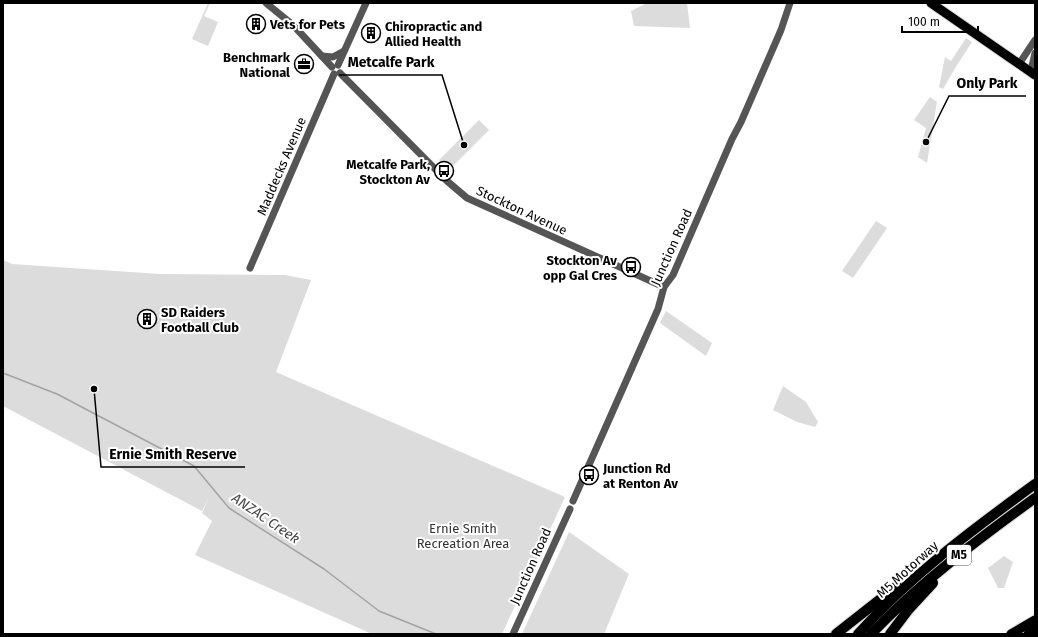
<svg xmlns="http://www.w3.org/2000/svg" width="1038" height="637" font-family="'Fira Sans',sans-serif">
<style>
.green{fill:#dcdcdc}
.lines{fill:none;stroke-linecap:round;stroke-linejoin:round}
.stream{stroke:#a3a3a3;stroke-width:1.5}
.major-casing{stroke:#dbdbdb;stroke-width:11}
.highway-casing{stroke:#dbdbdb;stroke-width:12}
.minor{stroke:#555;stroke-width:7}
.major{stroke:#000;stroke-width:9}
.highway{stroke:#000;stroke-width:10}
.labels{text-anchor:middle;stroke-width:4;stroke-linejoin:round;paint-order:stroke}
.shield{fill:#fff;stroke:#4c4c4c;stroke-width:1}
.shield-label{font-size:12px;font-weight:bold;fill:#000}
.poi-label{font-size:13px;font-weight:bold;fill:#000;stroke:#fff;text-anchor:start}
.street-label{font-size:13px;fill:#000;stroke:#fff}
.park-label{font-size:13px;fill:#333;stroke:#fff}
.water-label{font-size:14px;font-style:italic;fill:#444;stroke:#fff}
.leader{fill:none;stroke:#000;stroke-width:1.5}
.callout-dot{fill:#000;stroke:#fff;stroke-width:1.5}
.callout-label{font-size:14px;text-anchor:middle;font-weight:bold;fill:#000;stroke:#fff;stroke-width:4;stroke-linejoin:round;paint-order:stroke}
</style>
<rect width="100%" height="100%" fill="#fff"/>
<g class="green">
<path d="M208,3H210L204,16L218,22L208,46L192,39Z"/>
<path d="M647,3H687L690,28L634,26L631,11Z"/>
<path d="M966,38L972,42L957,65L943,89L939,87L945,57L951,61Z"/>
<path d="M930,97L937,102L927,163L918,157L926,128L914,120Z"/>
<path d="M479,120L489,130L449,170L439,160Z"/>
<path d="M876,221L887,228L853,278L842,271Z"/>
<path d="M3,260L12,264L160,274L285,275L311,280L276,372L565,497L502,634H372L195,555L212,521L202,513L209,497L202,511L3,406Z"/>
<path d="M666,311L712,343L706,356L660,323Z"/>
<path d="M783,386L806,402L818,422L815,427L797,422L773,410Z"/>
<path d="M569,532L629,574L604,634H522Z"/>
<path d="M1004,556L1013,562L1004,588H998L988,568Z"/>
</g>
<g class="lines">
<path class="stream" d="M3,373L57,394L194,466L229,508L324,569L379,611L436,634"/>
<defs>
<g id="major">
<path d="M931,3L1035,75"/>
<path d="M1011,634L1035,620"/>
<path d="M1028,634L1035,630"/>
</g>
<g id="highway">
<path d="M836,634L897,586"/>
<path d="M858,634C910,576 972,530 1035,484"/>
<path d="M871,634C921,582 977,540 1035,498"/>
<path d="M890,634L909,609L933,583"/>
</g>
</defs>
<use href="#major" class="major-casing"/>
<use href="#highway" class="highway-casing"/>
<g class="minor">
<path d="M266,3L293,25L332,67"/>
<path d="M1035,53L1032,66L1035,75"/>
<path d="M322,56L333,57L344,51"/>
<path d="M1019,64L1035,40"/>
<path d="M338,65L366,3"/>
<path d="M340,73L447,181L467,198L664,287"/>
<path d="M250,268L334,74"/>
<path d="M573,501L658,309L664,287L673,275L732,139L741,122L781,30L790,3"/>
<path d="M513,634L570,509"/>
</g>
<use href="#major" class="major"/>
<use href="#highway" class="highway"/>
</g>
<defs>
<symbol id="building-ring" viewBox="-11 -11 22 22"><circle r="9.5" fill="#fff" stroke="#000" stroke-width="1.5"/><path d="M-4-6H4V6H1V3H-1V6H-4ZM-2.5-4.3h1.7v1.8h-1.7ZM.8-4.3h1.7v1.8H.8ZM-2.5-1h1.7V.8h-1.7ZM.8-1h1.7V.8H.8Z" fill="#000"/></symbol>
<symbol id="office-ring" viewBox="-11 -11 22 22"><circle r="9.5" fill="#fff" stroke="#000" stroke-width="1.5"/><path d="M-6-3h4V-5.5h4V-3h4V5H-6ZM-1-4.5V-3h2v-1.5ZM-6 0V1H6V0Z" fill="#000"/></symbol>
<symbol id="bus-ring" viewBox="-11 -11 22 22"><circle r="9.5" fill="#fff" stroke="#000" stroke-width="1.5"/><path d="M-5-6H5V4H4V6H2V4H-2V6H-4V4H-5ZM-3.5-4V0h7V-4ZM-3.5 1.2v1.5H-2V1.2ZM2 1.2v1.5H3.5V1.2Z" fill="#000"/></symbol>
</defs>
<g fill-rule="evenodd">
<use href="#building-ring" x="245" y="13" width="22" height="22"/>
<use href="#building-ring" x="360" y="22" width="22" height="22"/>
<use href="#office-ring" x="293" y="53" width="22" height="22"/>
<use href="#bus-ring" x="433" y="160" width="22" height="22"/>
<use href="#bus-ring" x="620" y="256" width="22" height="22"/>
<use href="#building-ring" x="136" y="308" width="22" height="22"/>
<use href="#bus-ring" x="578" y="464" width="22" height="22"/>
</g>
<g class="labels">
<rect class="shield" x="947" y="545" width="24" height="20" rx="3"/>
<g class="shield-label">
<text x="959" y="559">M5</text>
</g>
<g class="poi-label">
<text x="270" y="29">Vets for Pets</text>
<text x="385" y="31">Chiropractic and<tspan x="385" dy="15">Allied Health</tspan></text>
<text x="290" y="62" text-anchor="end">Benchmark<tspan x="290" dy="15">National</tspan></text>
<text x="430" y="169" text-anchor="end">Metcalfe Park,<tspan x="430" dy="15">Stockton Av</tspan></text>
<text x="617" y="265" text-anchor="end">Stockton Av<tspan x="617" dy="15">opp Gal Cres</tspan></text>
<text x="161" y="317">SD Raiders<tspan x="161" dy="15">Football Club</tspan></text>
<text x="603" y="473">Junction Rd<tspan x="603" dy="15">at Renton Av</tspan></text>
</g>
<g class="street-label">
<text transform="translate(281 166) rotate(-67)" y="5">Maddecks Avenue</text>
<text transform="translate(522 210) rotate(25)" y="5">Stockton Avenue</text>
<text transform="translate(671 247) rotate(-66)" y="5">Junction Road</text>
<text transform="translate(530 566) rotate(-66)" y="5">Junction Road</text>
<text transform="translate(907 569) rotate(-42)" y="5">M5 Motorway</text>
</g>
<g class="park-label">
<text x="463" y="533">Ernie Smith<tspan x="463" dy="15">Recreation Area</tspan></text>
</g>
<g class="water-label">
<text transform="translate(266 518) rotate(34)" y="5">ANZAC Creek</text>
</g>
</g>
<path class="leader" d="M464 145L442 75H339M926 142L949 96H1026M94 389L101 467H245"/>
<g class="callout-dot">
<circle cx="464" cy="145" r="4"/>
<circle cx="926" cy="142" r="4"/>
<circle cx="94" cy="389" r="4"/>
</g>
<g class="callout-label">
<text x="391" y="67">Metcalfe Park</text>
<text x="987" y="88">Only Park</text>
<text x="173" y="459">Ernie Smith Reserve</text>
</g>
<rect width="1038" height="637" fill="none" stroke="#000000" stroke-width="8"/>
<path d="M902 26v6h76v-6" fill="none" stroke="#000000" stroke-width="2"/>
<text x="908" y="26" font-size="12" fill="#000000" stroke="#ffffff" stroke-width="3" paint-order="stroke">100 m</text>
</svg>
